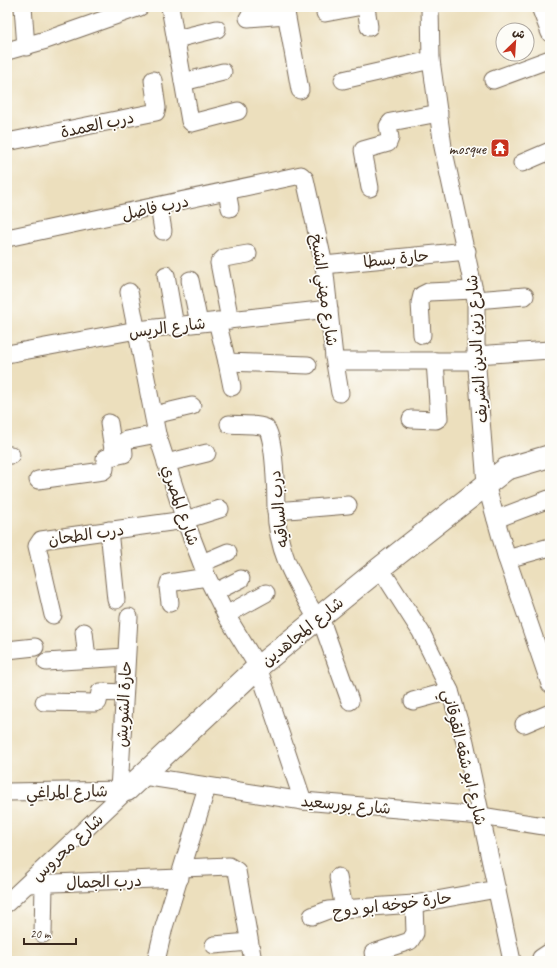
<svg xmlns="http://www.w3.org/2000/svg" width="557" height="968" font-family="Caveat,'Playpen Sans Arabic',sans-serif">
<style>
.lines{fill:none;stroke-linecap:round;stroke-linejoin:round}
.street-casing{stroke:#796956;stroke-width:19}
.secondary-casing{stroke:#796956;stroke-width:24}
.street{stroke:#fff;stroke-width:17}
.secondary{stroke:#fff;stroke-width:22}
.labels{text-anchor:middle;stroke-width:3.5;stroke-linejoin:round;paint-order:stroke}
.street-label{font-size:16px;fill:#3b2a1e;stroke:#fdfcf7}
.poi-label{font-size:16px;fill:#3b2a1e;stroke:#fdfcf7;text-anchor:end}
</style>
<rect width="100%" height="100%" fill="#fdfcf7"/>
<filter id="ink" filterUnits="userSpaceOnUse"><feTurbulence type="fractalNoise" baseFrequency=".025" numOctaves="2"/><feDisplacementMap in="SourceGraphic" scale="8" xChannelSelector="R" yChannelSelector="G"/><feConvolveMatrix kernelMatrix="1 2 1 2 8 2 1 2 1" color-interpolation-filters="sRGB"/></filter>
<filter id="wash" filterUnits="userSpaceOnUse"><feTurbulence type="fractalNoise" baseFrequency=".012" numOctaves="4" result="noise"/><feDisplacementMap in="SourceGraphic" scale="16" xChannelSelector="R" yChannelSelector="G"/><feGaussianBlur stdDeviation="0.9" result="paint"/><feColorMatrix in="noise" values="0 0 0 0 0 0 0 0 0 0 0 0 0 0 0 0 0 1.4 0 .05"/><feComposite in="paint" operator="in"/></filter>
<g filter="url(#wash)">
<rect width="100%" height="100%" fill="#ecdfbd"/>
</g>
<g filter="url(#ink)">
<g class="lines">
<defs>
<g id="street">
<path d="M23,7L26,47"/>
<path d="M170,7L190,121L192,123L238,111"/>
<path d="M285,7L300,90"/>
<path d="M366,7L369,27"/>
<path d="M430,7L431,60L443,147L476,300V355L486,484L507,559L550,684"/>
<path d="M540,7L550,33"/>
<path d="M325,13L357,7"/>
<path d="M248,18L286,15"/>
<path d="M176,39L217,29"/>
<path d="M7,51L46,40L140,7"/>
<path d="M343,80L431,60"/>
<path d="M493,80L550,59"/>
<path d="M183,82L223,72"/>
<path d="M7,142L156,112L157,108L153,80"/>
<path d="M522,163L550,151"/>
<path d="M370,188L363,150L388,143L390,138L388,126L391,122L439,113"/>
<path d="M227,191L230,208"/>
<path d="M159,206L163,231"/>
<path d="M7,238L301,175L305,179L324,265L334,357L336,361H477"/>
<path d="M324,265L467,251"/>
<path d="M166,275L175,326"/>
<path d="M190,280L199,323"/>
<path d="M129,292L157,434L185,520L207,577L226,615L258,667L303,801"/>
<path d="M476,300L525,296"/>
<path d="M230,320L219,263L224,258L248,254"/>
<path d="M217,321L227,362L308,365"/>
<path d="M422,335L420,303L422,295L428,292L474,290"/>
<path d="M7,354L137,330L329,309"/>
<path d="M476,355L550,350"/>
<path d="M334,357L340,393"/>
<path d="M227,362L232,387"/>
<path d="M154,415L192,406"/>
<path d="M411,419L436,420L439,418L435,361"/>
<path d="M109,423L114,456"/>
<path d="M229,424C237,425 261,424 266,428C275,436 276,496 276,509C277,554 296,582 317,619"/>
<path d="M7,455H11"/>
<path d="M166,463L207,453"/>
<path d="M38,480L103,471L105,469V458L124,454L123,443L126,440L157,434"/>
<path d="M276,511L348,505"/>
<path d="M496,519L549,499"/>
<path d="M109,530L116,600"/>
<path d="M507,559L550,547"/>
<path d="M202,563L228,552"/>
<path d="M380,568L421,632L450,691L465,742L512,961"/>
<path d="M215,592L241,579"/>
<path d="M170,603L168,587L169,583L207,577"/>
<path d="M53,615L38,550L37,546L41,540L185,520L220,509"/>
<path d="M226,615L266,593"/>
<path d="M320,617L350,701"/>
<path d="M84,632L87,659"/>
<path d="M7,650L35,647"/>
<path d="M46,662L126,657"/>
<path d="M413,701L450,691"/>
<path d="M44,702L95,703L98,702L100,692L124,693"/>
<path d="M524,724L550,713"/>
<path d="M143,776L303,801L481,816L550,827"/>
<path d="M119,790L129,617"/>
<path d="M7,792L127,790"/>
<path d="M183,868L229,866L237,871L253,961"/>
<path d="M338,877L344,909"/>
<path d="M28,884L180,878"/>
<path d="M7,903L127,790"/>
<path d="M312,916L328,910L414,904L497,889"/>
<path d="M43,934L44,884"/>
<path d="M214,945L249,942"/>
<path d="M373,953L410,941L415,933L414,904"/>
<path d="M156,961L164,927L207,787"/>
<path d="M541,961V958L550,952"/>
</g>
<path id="secondary" d="M127,790L258,667L380,568L506,469L550,456"/>
</defs>
<use href="#street" class="street-casing"/>
<use href="#secondary" class="secondary-casing"/>
<use href="#street" class="street"/>
<use href="#secondary" class="secondary"/>
</g>
</g>
<defs>
<symbol id="temple-square" viewBox="-11 -11 22 22"><rect x="-9" y="-9" width="18" height="18" rx="4" fill="#c8321e" stroke="#fdfcf7"/><path d="M0-6L5-2H3V0L6.5 2.5H4V6H1.5V3h-3V6H-4V2.5H-6.5L-3 0V-2H-5Z" fill="#fff"/></symbol>
</defs>
<g fill-rule="evenodd">
<use href="#temple-square" x="489" y="137" width="22" height="22"/>
</g>
<g class="labels">
<g class="street-label">
<text transform="translate(97 124) rotate(-12)" y="6">درب العمدة</text>
<text transform="translate(155 207) rotate(-12)" y="6">درب فاضل</text>
<text transform="translate(396 258) rotate(-6)" y="6">حارة بسطا</text>
<text transform="translate(325 290) rotate(82)" y="6">شارع مهني الشيخ</text>
<text transform="translate(167 327) rotate(-7)" y="6">شارع الريس</text>
<text transform="translate(476 349) rotate(-94)" y="6">شارع زين الدين الشريف</text>
<text transform="translate(181 505) rotate(71)" y="6">شارع المصري</text>
<text transform="translate(278 509) rotate(-96)" y="6">درب الساقيه</text>
<text transform="translate(86 534) rotate(-8)" y="6">درب الطحان</text>
<text transform="translate(302 631) rotate(-39)" y="6">شارع المجاهدين</text>
<text transform="translate(123 704) rotate(-87)" y="6">حارة الشويش</text>
<text transform="translate(465 757) rotate(76)" y="6">شارع ابو شقه القوقاني</text>
<text transform="translate(67 791) rotate(-1)" y="6">شارع المراغي</text>
<text transform="translate(346 804) rotate(5)" y="6">شارع بورسعيد</text>
<text transform="translate(67 847) rotate(-43)" y="6">شارع محروس</text>
<text transform="translate(104 881) rotate(-2)" y="6">درب الجمال</text>
<text transform="translate(392 904) rotate(-7)" y="6">حارة خوخه ابو دوح</text>
</g>
<g class="poi-label">
<text x="486" y="154">mosque</text>
</g>
</g>
<rect width="557" height="968" fill="none" stroke="#fdfcf7" stroke-width="24"/>
<g transform="translate(515 42) rotate(25)"><circle r="19" fill="#fdfcf7" stroke="#afa8a0"/>
<path d="M0-3L7 15L0 10L-7 15Z" fill="#c8321e"/>
<text y="-6" font-size="11" font-weight="bold" text-anchor="middle" fill="#3b2a1e">ش</text>
</g>
<path d="M24 938v6h52v-6" fill="none" stroke="#3b2a1e" stroke-width="2"/>
<text x="30" y="938" font-size="12" fill="#3b2a1e" stroke="#fdfcf7" stroke-width="3" paint-order="stroke">20 m</text>
</svg>
